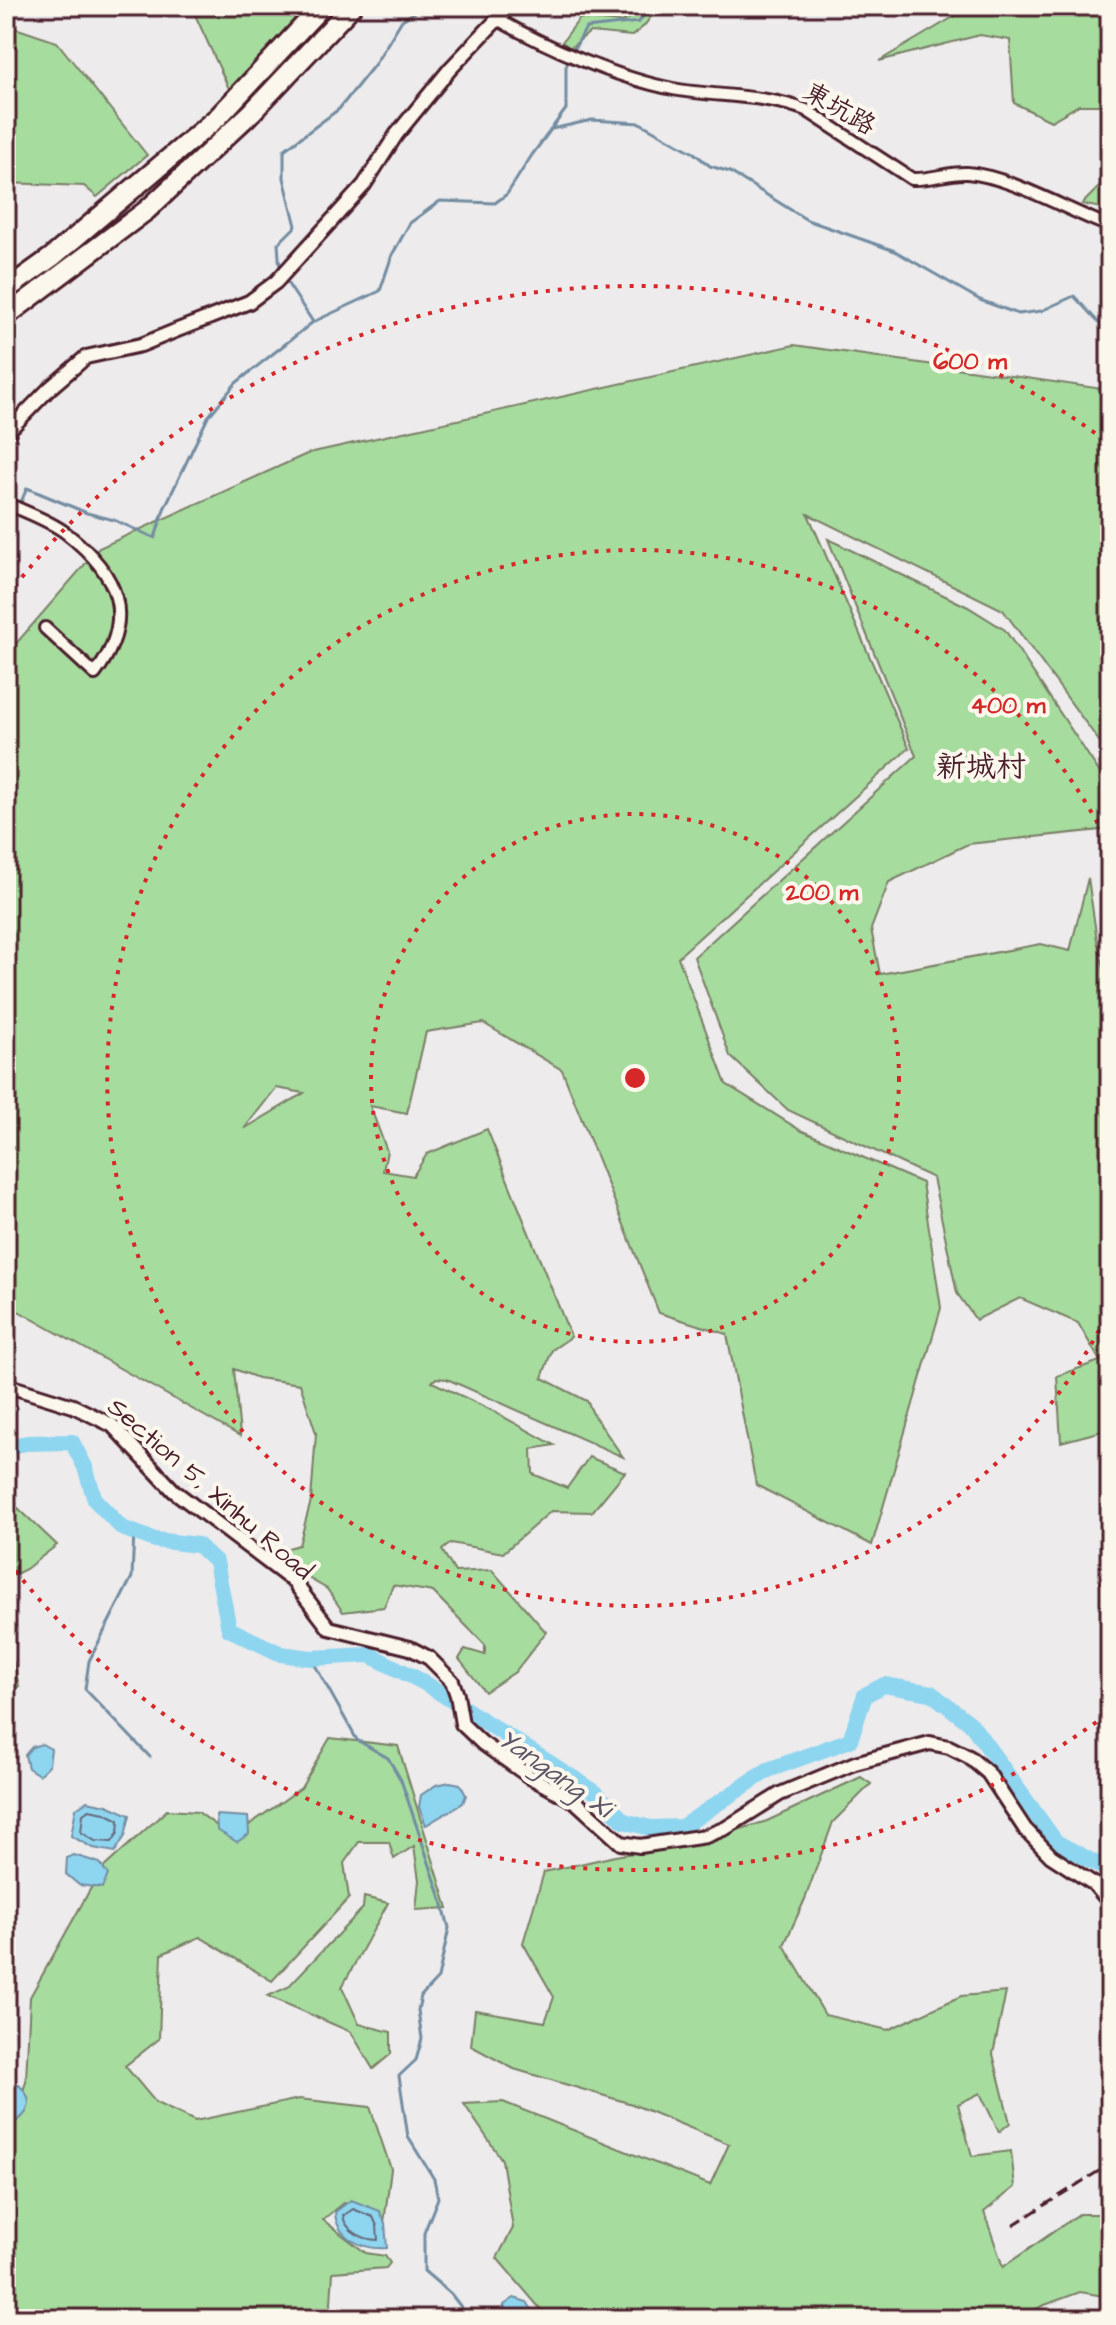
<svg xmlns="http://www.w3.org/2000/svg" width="1116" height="2325" font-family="'Architects Daughter','LXGW WenKai TC',sans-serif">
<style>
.green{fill:#a7dc9f;stroke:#787e65;stroke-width:2;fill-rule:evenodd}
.water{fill:#8ed5f0;stroke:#738ca1;stroke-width:2}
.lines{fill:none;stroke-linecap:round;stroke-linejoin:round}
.shore{stroke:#65687a;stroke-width:2}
.stream{stroke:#738ca1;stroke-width:3}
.river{stroke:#8ed5f0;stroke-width:16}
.minor-casing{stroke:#4a1f2b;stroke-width:16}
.tertiary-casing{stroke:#4a1f2b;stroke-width:18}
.motorway-casing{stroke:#4a1f2b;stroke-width:24}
.minor{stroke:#fbf7ec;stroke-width:10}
.tertiary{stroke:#fbf7ec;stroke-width:12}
.motorway{stroke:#fbf7ec;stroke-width:18}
.rail{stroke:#4a1f2b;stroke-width:3;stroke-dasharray:12 6;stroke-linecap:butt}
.ring{fill:none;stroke:#d62828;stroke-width:4;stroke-dasharray:4 8}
.labels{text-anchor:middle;stroke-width:8;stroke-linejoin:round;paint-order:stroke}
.street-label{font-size:26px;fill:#4a1f2b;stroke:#fbf7ec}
.water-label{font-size:28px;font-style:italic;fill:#5e5666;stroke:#fbf7ec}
.quarter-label{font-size:30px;fill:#4a1f2b;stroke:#fbf7ec}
.centre{fill:#d62828;stroke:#fbf7ec;stroke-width:4}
.ring-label{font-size:24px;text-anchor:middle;font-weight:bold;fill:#d62828;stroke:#fbf7ec;stroke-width:8;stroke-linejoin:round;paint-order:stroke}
</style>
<rect width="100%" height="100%" fill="#edebec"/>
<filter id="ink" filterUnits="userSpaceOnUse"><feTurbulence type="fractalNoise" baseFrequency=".0125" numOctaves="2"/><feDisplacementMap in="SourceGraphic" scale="16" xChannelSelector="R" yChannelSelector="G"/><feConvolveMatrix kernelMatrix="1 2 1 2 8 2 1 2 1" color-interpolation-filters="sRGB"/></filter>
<g filter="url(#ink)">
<g class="green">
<path d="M191,6H306L230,91Z"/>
<path d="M647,6H659L644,26L632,36L590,32L570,48L562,42L580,18L621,22L645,11Z"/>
<path d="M972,6H1110V105H1079L1051,121L1014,103L1010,40L980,35L879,61Z"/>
<path d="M6,25L57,42L147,155L97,197L84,186L6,183Z"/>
<path d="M1110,176V210L1082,204Z"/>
<path d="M794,345L1110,390V756L1003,610L808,514L909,748L678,957L726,1084L800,1130L922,1183L941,1308L872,1545L756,1485L727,1334L659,1313L562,1070L483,1023L426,1032L407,1113L370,1106L387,1151L383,1171L413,1176L427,1154L487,1129L571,1337L552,1350L542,1378L587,1401L593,1414L623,1457L447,1379L436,1378L432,1382L491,1410L554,1445L532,1449L533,1474L567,1488L589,1457L625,1472L592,1512L551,1511L503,1553L451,1543L442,1550L455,1572L492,1570L546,1632L515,1672L485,1692L459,1659L465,1649L485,1655V1645L433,1592L393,1585L384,1607L343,1612L327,1589L267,1554L299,1545L311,1501L316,1433L300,1384L258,1378L234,1369L240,1436L6,1304V655L99,548L309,453ZM276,1088L304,1093L244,1129Z"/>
<path d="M828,539L968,607L1005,630L1110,788V829L968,844L889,882L871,929L880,974L1041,944L1070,951L1088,878L1097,940L1110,993V1428L1106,1430L1061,1442L1057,1376L1100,1361L1078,1323L1020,1298L976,1320L957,1293L933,1178L788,1110L730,1056L694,957L916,756Z"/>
<path d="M6,1506L18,1508L57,1545L26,1569L6,1579Z"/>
<path d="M6,1642L9,1643L19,1686L6,1695Z"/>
<path d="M330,1738L398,1746L448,1908L416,1910L419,1880L414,1846L394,1859L389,1842H359L344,1863L349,1898L272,1981L200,1937L162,1954L159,2039L125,2066L156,2103L195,2121L299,2099L370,2107L391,2169L384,2223L344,2203L323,2220L366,2253L385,2256L390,2263L386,2268L333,2272L330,2319H6V2102L18,2109L26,2081L30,1997L101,1870L167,1810L198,1812L232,1837L301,1788Z"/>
<path d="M861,1777L871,1784L833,1822L805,1899L784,1945L825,2015L888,2030L961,1996L1006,1992L993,2054L1010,2123L999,2132L980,2093L958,2104L972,2156L1011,2151L1015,2187L984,2212L1003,2267L1079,2214H1110V2297L1080,2292L1042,2306L1016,2319H549L497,2258L513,2228L502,2160L464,2104L503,2102L710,2185L729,2144L632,2104L514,2069L471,2046L475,2010L545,2022L554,1997L523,1943L544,1872L615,1856L696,1843L767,1821Z"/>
<path d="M364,1897L388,1903L342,1987L359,2024L391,2032V2054L373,2069L351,2032L268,1996L288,1987L363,1908Z"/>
</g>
<g class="water">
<path d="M42,1744L51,1749L49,1765L39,1775L28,1768L25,1755L32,1747Z"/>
<path d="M450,1782L460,1784L466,1795L463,1803L426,1825L419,1807L421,1795L436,1785Z"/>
<path d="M87,1801L107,1805L130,1815L125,1836L115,1852L93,1848L71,1836L76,1808Z"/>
<path d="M216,1815L248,1817L249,1834L237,1842L217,1830Z"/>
<path d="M74,1855L100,1863L108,1875L102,1888L79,1885L66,1874L67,1858Z"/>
<path d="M19,2085C32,2097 33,2110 17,2121L6,2113V2086Z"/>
<path d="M351,2200L380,2211L385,2223L387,2248C363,2250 336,2238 335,2212Z"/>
<path d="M514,2298L527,2302L538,2319H503L504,2305Z"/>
</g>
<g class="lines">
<g class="shore">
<path d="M89,1810L105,1813L119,1820L118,1833L112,1842L95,1841L81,1832L83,1814Z"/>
<path d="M353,2209L373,2217L377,2226L378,2240C363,2240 346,2231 343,2216Z"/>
</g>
<g class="stream">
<path d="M573,51L586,28L639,22L650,6"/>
<path d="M552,129L592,120L640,123L694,153L710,166L730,172L807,220L895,251L980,300L1018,314L1041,311L1074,296L1110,335"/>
<path d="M280,271L278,244L296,226L284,178V150L339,109L375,64L402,20L425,6"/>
<path d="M284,278L313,322"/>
<path d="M21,502L27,488L87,513L114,520L155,538L164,509L208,417L236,383L313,322L380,291L392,255L410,223L440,201L495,203L507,194L532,155L566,109V66L570,58"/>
<path d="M6,533L14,515"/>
<path d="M134,1532L132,1577L89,1661L85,1689L150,1757"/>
<path d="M311,1658L357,1740L388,1758L401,1780L442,1901L449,1928L438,1978L421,1996L418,2010L422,2039L416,2060L399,2076L408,2137L434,2179L438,2198L424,2233V2271L451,2294L470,2319"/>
</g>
<path class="river" d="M6,1447L27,1443L72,1442L85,1467L95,1500L122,1528L155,1540L198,1545L216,1562L229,1629L281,1654L311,1658L370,1655L423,1682L595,1792L624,1821L650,1828L682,1827L768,1770L850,1740L865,1695L884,1685L931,1693L971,1724L1056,1842L1110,1871"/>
<defs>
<g id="minor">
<path d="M497,19C546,47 617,78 673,89C717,97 764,94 806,110L912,179C931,180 948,172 967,173C1008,176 1063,208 1102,223L1110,224"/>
<path d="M6,503C25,512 49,520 66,533C119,574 137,618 95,674L45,628"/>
</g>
<g id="tertiary">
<path d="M6,433L50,388L86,357L141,345L175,331L249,302L276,282L364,185L396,135L450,69L510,6"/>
<path d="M6,1385L73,1406L112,1425L174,1491L293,1581L329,1628L410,1648L429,1658L452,1681L457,1695L462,1724L482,1743L530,1777L576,1802L621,1843L640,1846L706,1836L726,1828L780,1794L855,1763L930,1743L949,1747L969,1757L988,1773L1025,1829L1051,1856L1094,1884L1110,1903"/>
</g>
<g id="motorway">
<path d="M6,290L52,257L218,117L322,6"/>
<path d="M6,316L147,210L252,112L352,6"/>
</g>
</defs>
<use href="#minor" class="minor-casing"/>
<use href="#tertiary" class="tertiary-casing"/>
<use href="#motorway" class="motorway-casing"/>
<use href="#minor" class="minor"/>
<use href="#tertiary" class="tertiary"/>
<use href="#motorway" class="motorway"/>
<path class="rail" d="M1013,2225L1110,2164"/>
</g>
</g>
<g class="ring">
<circle cx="635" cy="1078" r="264"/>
<path d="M1110 1309A528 528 0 1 1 1110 847"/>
<path d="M1106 1715A792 792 0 0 1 7 1560M7 596A792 792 0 0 1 1106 441"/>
</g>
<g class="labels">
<g class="street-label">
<text transform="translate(840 108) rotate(30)" y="9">東坑路</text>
<text transform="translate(211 1488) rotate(41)" y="9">Section 5, Xinhu Road</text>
</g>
<g class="water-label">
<text transform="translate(556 1772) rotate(35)" y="10">Yangang Xi</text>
</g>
<g class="quarter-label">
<text x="981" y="776">新城村</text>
</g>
</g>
<circle cx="635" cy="1078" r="12" class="centre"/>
<g class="ring-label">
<text x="970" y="369">600 m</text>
<text x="1008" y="713">400 m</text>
<text x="822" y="900">200 m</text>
</g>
<rect width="1116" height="2325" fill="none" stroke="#fbf7ec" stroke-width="32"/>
<rect x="16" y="16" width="1084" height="2293" fill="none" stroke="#4a1f2b" stroke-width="3" filter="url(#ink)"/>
</svg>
